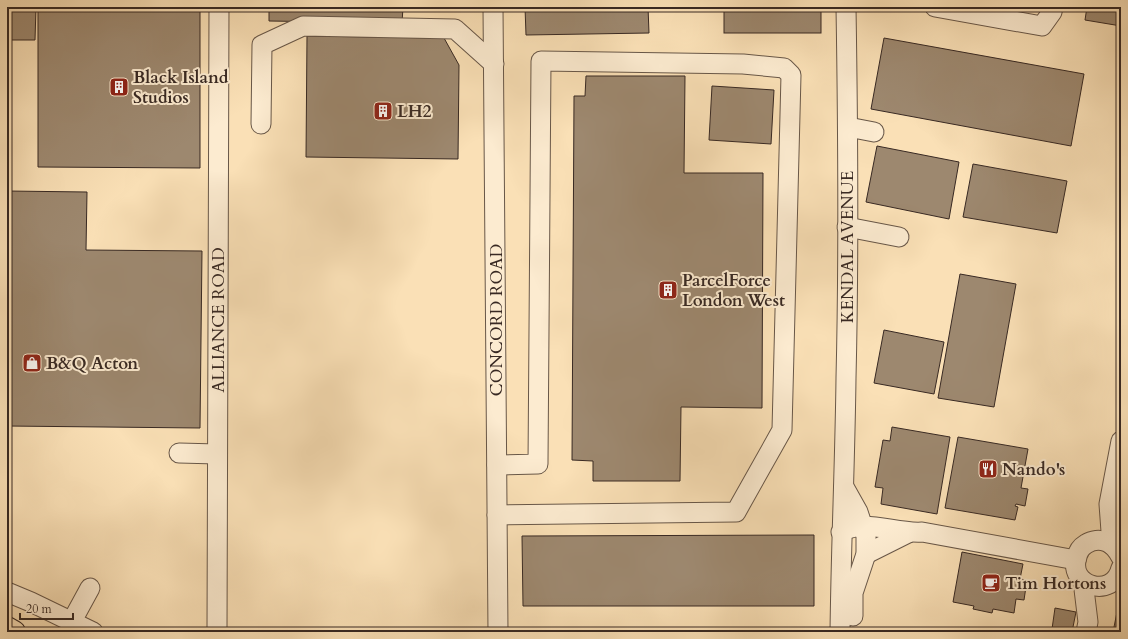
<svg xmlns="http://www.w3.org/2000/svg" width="1128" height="639" font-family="Cardo,serif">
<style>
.building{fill:#9d886f;stroke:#382923}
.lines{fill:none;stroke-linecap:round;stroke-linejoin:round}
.minor-casing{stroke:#685748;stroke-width:21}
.highway-casing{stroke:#382923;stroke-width:24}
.minor{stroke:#fcebd0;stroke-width:19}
.highway{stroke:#fae0b6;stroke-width:22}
.labels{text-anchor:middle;stroke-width:4;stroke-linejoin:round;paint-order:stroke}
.poi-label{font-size:17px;font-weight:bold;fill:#382923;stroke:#fcebd0;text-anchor:start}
.street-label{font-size:17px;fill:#382923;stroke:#fcebd0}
</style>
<rect width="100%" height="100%" fill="#fae0b6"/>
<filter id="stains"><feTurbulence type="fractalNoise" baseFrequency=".005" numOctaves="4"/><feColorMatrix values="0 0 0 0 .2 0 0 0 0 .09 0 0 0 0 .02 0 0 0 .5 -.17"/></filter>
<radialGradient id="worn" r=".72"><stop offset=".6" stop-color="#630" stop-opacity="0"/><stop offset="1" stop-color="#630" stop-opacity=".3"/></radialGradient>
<g class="building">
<path d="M7,7H36L35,40H7Z"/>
<path d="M38,7H200V168L38,167Z"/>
<path d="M269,7H403L402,23L269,21Z"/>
<path d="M525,7H648L649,33L526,35Z"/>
<rect x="724" y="7" width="97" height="26"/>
<path d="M1001,7H1020V10Z"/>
<path d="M1087,7H1121V26L1085,20Z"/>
<path d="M307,36L444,38L459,65L458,159L306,157Z"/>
<path d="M884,38L1084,74L1071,146L871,109Z"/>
<path d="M586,76H685L684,173H763L762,408L681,407L680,481H593V461L572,460L574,96H585Z"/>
<path d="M712,86L774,90L771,144L709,140Z"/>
<path d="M877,146L959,162L949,219L866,202Z"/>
<path d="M973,164L1067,181L1057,233L963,217Z"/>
<path d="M7,191L87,192L86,250L202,251L200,428L7,426Z"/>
<path d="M960,274L1016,284L994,407L938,398Z"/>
<path d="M884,330L944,342L934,394L874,383Z"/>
<path d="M892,427L950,437L937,514L881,504L883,488L875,487L883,440L890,441Z"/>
<path d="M958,437L1028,449L1021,488L1028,489L1025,506L1016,504L1015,506L1018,507L1015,520L945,508Z"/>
<path d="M814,535V606H523L522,536Z"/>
<path d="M962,552L1023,564L1020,579L1027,580L1024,600L1016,599L1014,613L993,609L992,613L973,609L974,606L953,602Z"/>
<path d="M1118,607H1121V632H1113Z"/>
<path d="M1055,608L1076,612L1072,632L1052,629Z"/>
</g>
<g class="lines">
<defs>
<g id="minor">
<path d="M493,7L498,632"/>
<path d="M935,7L1042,26L1052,12L1053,7"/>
<path d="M261,124L262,45L303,26L455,29L494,64"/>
<path d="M848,127L874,132"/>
<path d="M847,227L899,237"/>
<path d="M179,453L217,454"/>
<path d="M497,465L538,464L541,61L743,64L784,68L791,75L782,430L736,512L497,515"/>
<path d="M844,487L858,512L866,536V554L853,593V616"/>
<path d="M841,532C865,518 895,534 922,532L1076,560"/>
<path d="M1112,545L1109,504L1121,441"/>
<path d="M866,554L908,533"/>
<path d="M1121,557C1118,551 1114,545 1107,542C1100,539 1092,540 1086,544C1081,547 1078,551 1077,557C1067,586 1113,600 1121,568"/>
<path d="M1083,581L1088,622L1086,632"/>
<path d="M7,592L31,602L93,632"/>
<path d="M72,621L90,588"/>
<path d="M217,632L219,7"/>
<path d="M840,632C841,547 845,462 846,378C849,254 848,130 846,7"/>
</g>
<path id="highway" d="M7,628L14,632"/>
</defs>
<use href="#minor" class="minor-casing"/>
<use href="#highway" class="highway-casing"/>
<use href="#minor" class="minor"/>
<use href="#highway" class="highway"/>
</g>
<defs>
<symbol id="building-square" viewBox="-11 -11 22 22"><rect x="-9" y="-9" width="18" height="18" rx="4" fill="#8f2418" stroke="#fcebd0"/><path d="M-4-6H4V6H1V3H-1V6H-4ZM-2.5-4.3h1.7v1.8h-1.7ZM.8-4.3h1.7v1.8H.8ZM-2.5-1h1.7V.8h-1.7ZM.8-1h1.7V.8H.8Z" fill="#fff"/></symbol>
<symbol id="shop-square" viewBox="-11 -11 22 22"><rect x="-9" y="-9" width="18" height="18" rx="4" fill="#8f2418" stroke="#fcebd0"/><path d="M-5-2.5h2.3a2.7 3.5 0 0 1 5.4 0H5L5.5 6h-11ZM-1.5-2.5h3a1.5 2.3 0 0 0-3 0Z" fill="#fff"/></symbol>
<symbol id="restaurant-square" viewBox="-11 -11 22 22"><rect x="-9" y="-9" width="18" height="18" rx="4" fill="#8f2418" stroke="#fcebd0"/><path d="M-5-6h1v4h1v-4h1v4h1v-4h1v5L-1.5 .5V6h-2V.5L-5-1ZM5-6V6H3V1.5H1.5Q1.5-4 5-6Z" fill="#fff"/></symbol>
<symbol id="cafe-square" viewBox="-11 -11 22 22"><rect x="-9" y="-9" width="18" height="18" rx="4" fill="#8f2418" stroke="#fcebd0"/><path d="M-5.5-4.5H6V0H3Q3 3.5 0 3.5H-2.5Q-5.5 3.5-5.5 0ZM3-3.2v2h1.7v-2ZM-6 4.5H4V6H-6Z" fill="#fff"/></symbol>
</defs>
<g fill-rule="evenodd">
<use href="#building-square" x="108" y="76" width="22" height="22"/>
<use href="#building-square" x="372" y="100" width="22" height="22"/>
<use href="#building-square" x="657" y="279" width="22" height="22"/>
<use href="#shop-square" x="21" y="352" width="22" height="22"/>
<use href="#restaurant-square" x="977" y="458" width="22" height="22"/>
<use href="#cafe-square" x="980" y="572" width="22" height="22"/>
</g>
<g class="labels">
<g class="poi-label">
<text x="133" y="83">Black Island<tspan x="133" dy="20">Studios</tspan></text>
<text x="397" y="117">LH2</text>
<text x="682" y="286">ParcelForce<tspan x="682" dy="20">London West</tspan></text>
<text x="46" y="369">B&amp;Q Acton</text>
<text x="1002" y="475">Nando's</text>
<text x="1005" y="589">Tim Hortons</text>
</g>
<g class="street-label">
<text transform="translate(847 247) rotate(-90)" y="6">KENDAL AVENUE</text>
<text transform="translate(218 320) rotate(-90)" y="6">ALLIANCE ROAD</text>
<text transform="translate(496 320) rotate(-90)" y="6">CONCORD ROAD</text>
</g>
</g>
<rect width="1128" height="639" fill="none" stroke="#fae0b6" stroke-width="24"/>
<rect x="8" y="8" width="1112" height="623" fill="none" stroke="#382923" stroke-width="2"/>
<rect x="12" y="12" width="1104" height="615" fill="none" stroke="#382923"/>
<path d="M20 613v6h53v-6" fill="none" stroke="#382923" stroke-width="2"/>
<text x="26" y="613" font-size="12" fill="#382923" stroke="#fcebd0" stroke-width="3" paint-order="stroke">20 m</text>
<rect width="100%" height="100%" filter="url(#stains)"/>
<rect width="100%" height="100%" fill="url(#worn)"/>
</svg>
